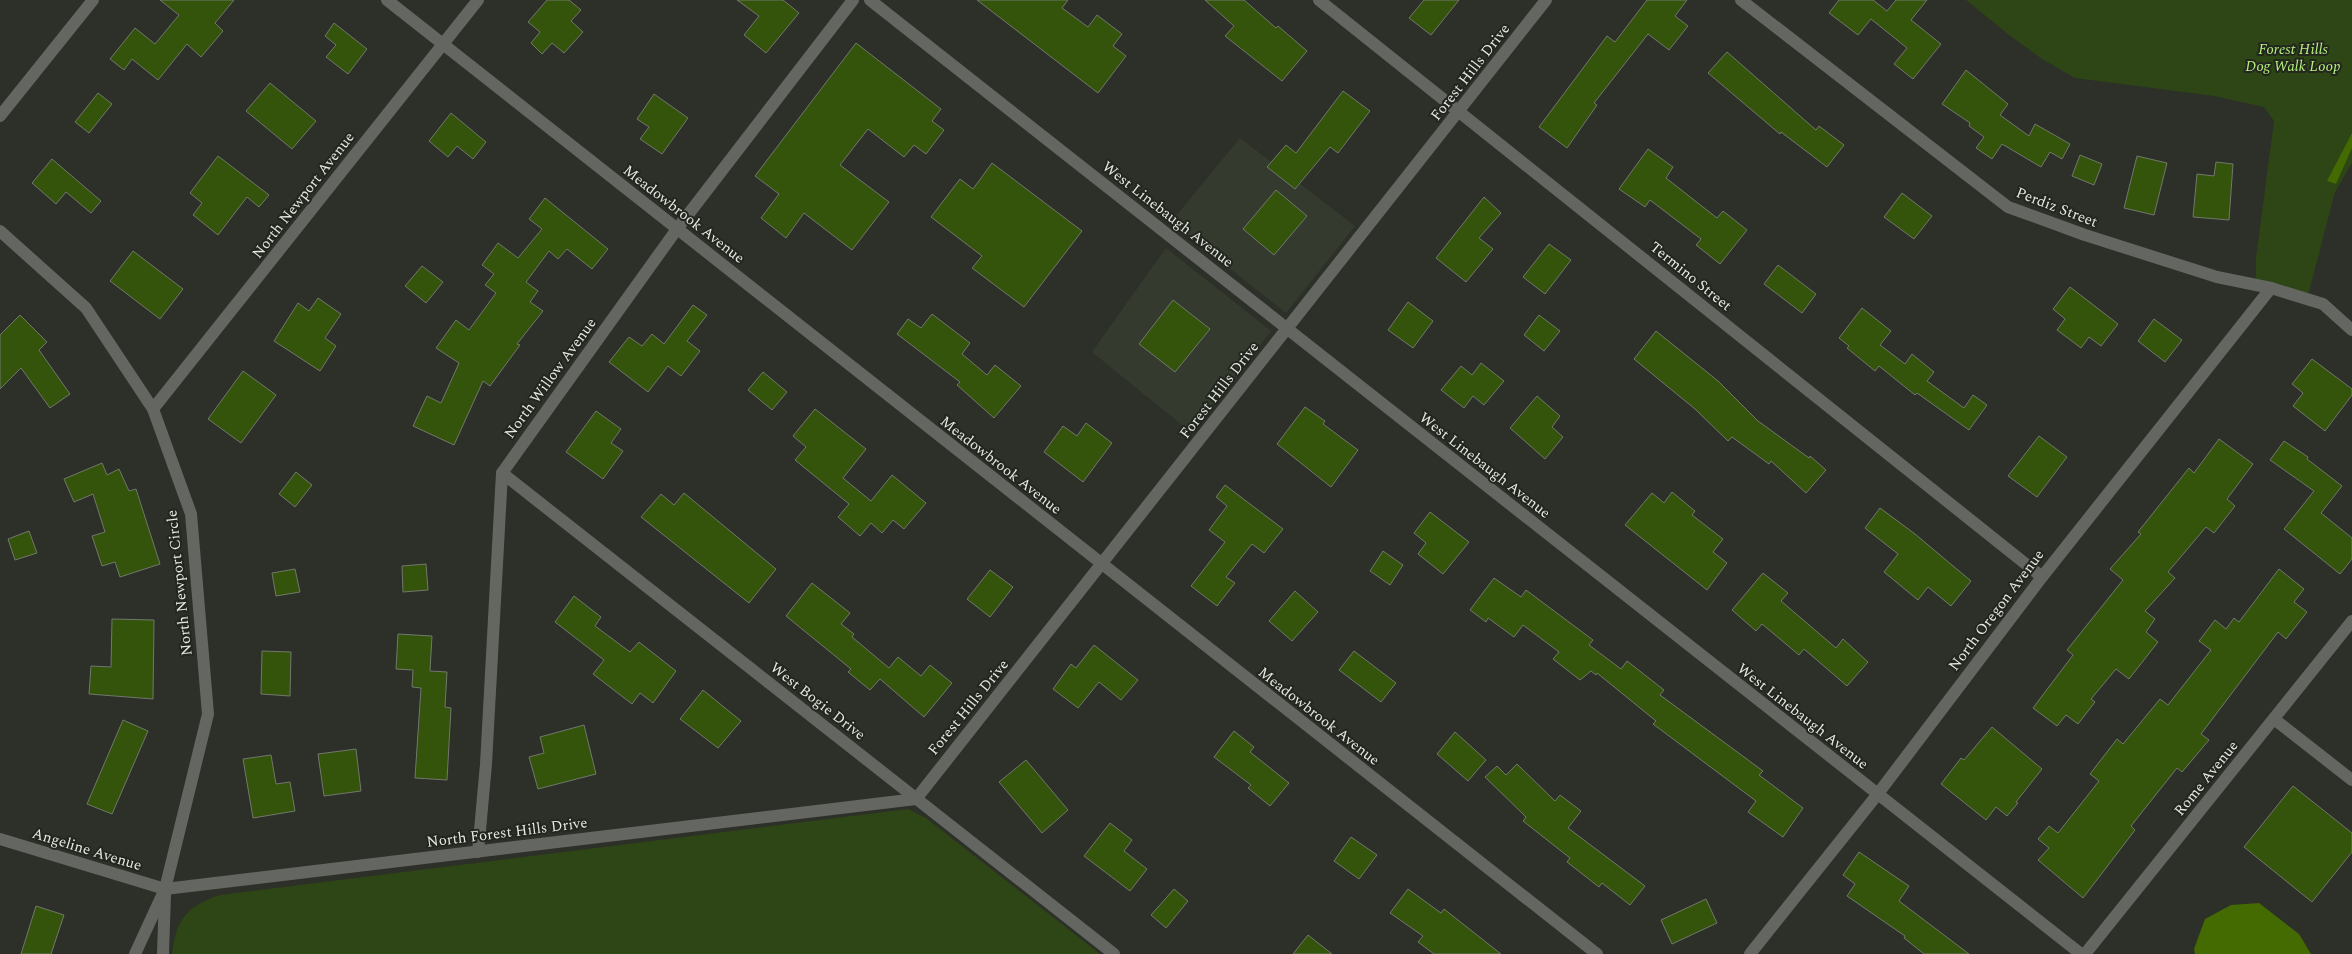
<svg xmlns="http://www.w3.org/2000/svg" width="2352" height="954" font-family="Spectral,serif">
<style>
.built{fill:#343b2e}
.green{fill:#2e4515}
.water{fill:#436b02}
.building{fill:#35540b;stroke:#72776e}
.lines{fill:none;stroke-linecap:round;stroke-linejoin:round}
.minor{stroke:#646662;stroke-width:12}
.tertiary{stroke:#646662;stroke-width:12}
.labels{text-anchor:middle;stroke-width:4;stroke-linejoin:round;paint-order:stroke}
.park-label{font-size:15px;font-style:italic;fill:#b5f07b;stroke:#22261f}
.street-label{font-size:15px;fill:#e5e8e3;stroke:#22261f}
</style>
<rect width="100%" height="100%" fill="#2c3028"/>
<g class="built">
<path d="M1240,138L1355,226L1286,313L1171,222Z"/>
<path d="M1166,248L1271,331L1192,433L1092,352Z"/>
</g>
<g class="green">
<path d="M1966,0H2352V163L2335,192L2307,299L2256,285V258L2274,121L2264,107L2214,96L2075,78L2042,59L2009,35Z"/>
<path d="M908,809L926,818L1100,954H172C176,919 187,906 220,895Z"/>
</g>
<g class="water">
<path d="M2352,133V148L2336,184L2327,181Z"/>
<path d="M2259,903L2299,934L2311,954H2195L2194,949L2205,919L2231,905Z"/>
</g>
<g class="building">
<path d="M160,0H234L215,23L223,31L201,57L187,44L158,80L132,59L124,70L110,59L135,28L155,44L179,15Z"/>
<path d="M547,0H569L581,10L571,21L583,32L564,53L552,43L542,54L531,43L540,32L528,22Z"/>
<path d="M737,0H783L799,13L766,53L744,35L759,16Z"/>
<path d="M977,0H1068L1062,8L1088,27L1097,15L1122,34L1113,46L1126,56L1098,93Z"/>
<path d="M1205,0H1244L1276,28L1278,26L1307,51L1282,81L1225,36L1234,26Z"/>
<path d="M1424,0H1459L1431,35L1409,18Z"/>
<path d="M1647,0H1687L1675,16L1688,26L1669,50L1648,34L1594,103L1597,105L1567,148L1539,127L1607,36L1615,42Z"/>
<path d="M1839,0H1873L1887,11L1896,0H1927L1911,20L1941,44L1913,79L1894,64L1907,48L1871,19L1858,35L1829,13Z"/>
<path d="M334,23L367,49L348,74L326,57L336,45L325,36Z"/>
<path d="M856,43L941,109L932,121L944,130L926,154L914,145L904,157L868,129L840,165L889,202L852,250L804,213L786,238L761,218L779,194L755,176Z"/>
<path d="M1727,52L1816,130L1819,126L1844,145L1827,167L1781,132L1780,134L1708,73Z"/>
<path d="M1966,70L2008,104L2000,115L2029,136L2035,124L2070,144L2062,159L2050,152L2041,167L2002,144L1992,159L1976,148L1984,137L1969,126L1970,123L1942,104Z"/>
<path d="M270,83L316,121L292,149L246,111Z"/>
<path d="M1343,91L1370,111L1338,153L1330,147L1295,189L1267,167L1286,145L1296,153Z"/>
<path d="M98,93L112,104L89,133L75,122Z"/>
<path d="M654,94L688,118L662,154L640,139L649,127L637,119Z"/>
<path d="M451,113L486,142L473,159L457,146L448,157L429,141Z"/>
<path d="M1648,149L1673,167L1666,178L1717,218L1723,211L1747,230L1720,264L1696,245L1701,239L1650,200L1645,207L1619,189Z"/>
<path d="M2080,155L2102,164L2094,185L2072,176Z"/>
<path d="M218,156L269,195L259,207L247,197L218,235L193,215L202,203L190,193Z"/>
<path d="M2137,156L2167,163L2154,215L2124,208Z"/>
<path d="M52,159L101,201L91,213L66,192L56,204L32,183Z"/>
<path d="M2216,162L2233,164L2229,220L2193,217L2197,174L2214,176Z"/>
<path d="M992,163L1082,231L1024,307L972,268L982,256L931,217L960,179L973,189Z"/>
<path d="M1276,190L1307,216L1274,255L1243,229Z"/>
<path d="M1902,193L1932,216L1914,239L1884,217Z"/>
<path d="M1484,197L1501,213L1479,238L1493,249L1466,282L1436,258Z"/>
<path d="M545,198L608,249L592,269L567,249L558,259L549,251L526,282L538,291L530,302L543,311L517,344L520,345L490,386L483,381L454,445L413,426L427,396L441,403L459,363L436,348L456,320L469,330L496,293L485,285L494,274L482,265L498,243L518,258L542,229L529,219Z"/>
<path d="M1549,244L1571,260L1545,294L1523,277Z"/>
<path d="M133,251L183,289L160,319L110,281Z"/>
<path d="M1778,265L1816,294L1802,313L1764,284Z"/>
<path d="M422,266L443,282L426,303L405,286Z"/>
<path d="M2070,287L2118,324L2101,346L2089,337L2081,348L2057,330L2065,319L2053,309Z"/>
<path d="M318,298L341,314L325,338L336,346L320,371L274,341L298,303L309,311Z"/>
<path d="M1173,300L1210,329L1175,372L1139,344Z"/>
<path d="M1408,302L1433,321L1413,348L1388,330Z"/>
<path d="M693,305L707,315L687,341L700,351L681,376L668,366L648,392L609,362L629,337L642,346L652,334L664,344Z"/>
<path d="M1862,308L1891,331L1880,345L1905,364L1912,354L1934,372L1927,381L1964,408L1973,395L1987,405L1969,430L1917,393L1915,395L1879,366L1875,371L1847,348L1849,346L1839,338Z"/>
<path d="M932,314L970,343L962,354L987,375L995,365L1021,386L994,418L957,385L960,382L897,334L908,319L921,328Z"/>
<path d="M20,315L47,342L39,350L70,394L50,408L21,368L0,389V335Z"/>
<path d="M1539,315L1560,331L1544,351L1524,335Z"/>
<path d="M2154,319L2182,340L2165,362L2138,341Z"/>
<path d="M1656,331L1718,381L1758,421L1809,458L1810,456L1826,470L1806,493L1771,461L1769,464L1732,437L1728,441L1695,409L1634,359Z"/>
<path d="M2312,359L2352,389V395L2325,431L2293,406L2303,393L2292,384Z"/>
<path d="M1481,363L1504,381L1484,405L1473,396L1464,408L1441,390L1461,366L1472,375Z"/>
<path d="M243,371L276,395L241,443L208,419Z"/>
<path d="M763,372L787,392L772,410L748,390Z"/>
<path d="M1537,396L1560,416L1552,427L1563,437L1545,459L1510,428Z"/>
<path d="M1305,407L1325,421L1323,424L1358,450L1331,487L1277,444Z"/>
<path d="M815,409L866,449L843,478L871,501L892,475L926,503L904,529L893,520L882,533L871,523L860,536L838,517L849,504L795,460L806,447L793,436Z"/>
<path d="M596,411L621,429L611,443L623,451L603,479L566,452Z"/>
<path d="M1086,423L1112,443L1083,482L1044,452L1063,426L1077,436Z"/>
<path d="M2039,436L2067,457L2037,497L2008,476Z"/>
<path d="M2219,439L2253,464L2227,499L2235,506L2214,533L2206,527L2168,572L2175,578L2145,611L2155,619L2146,632L2158,642L2129,679L2116,669L2091,699L2095,702L2078,724L2066,715L2057,726L2033,708L2073,655L2067,650L2123,580L2110,569L2141,534L2138,532L2189,468L2194,473Z"/>
<path d="M2284,441L2308,457L2307,459L2342,486L2321,513L2352,538V559L2340,574L2284,529L2314,491L2270,460Z"/>
<path d="M102,463L107,475L119,469L129,491L136,489L160,564L120,577L115,562L102,566L92,536L105,532L93,494L74,502L64,479Z"/>
<path d="M296,472L312,485L295,507L279,494Z"/>
<path d="M1225,485L1283,529L1264,553L1252,544L1226,577L1235,583L1217,606L1191,586L1225,542L1209,530L1227,506L1216,497Z"/>
<path d="M1672,492L1695,511L1692,515L1723,539L1713,552L1727,563L1707,590L1625,525L1652,493L1664,503Z"/>
<path d="M684,493L776,569L749,603L641,517L661,494L674,505Z"/>
<path d="M1880,508L1915,534L1971,581L1951,606L1928,587L1918,600L1884,572L1898,554L1865,528Z"/>
<path d="M1430,512L1469,542L1443,574L1418,554L1426,543L1414,533Z"/>
<path d="M29,531L37,553L15,560L8,539Z"/>
<path d="M1383,551L1403,565L1390,585L1370,571Z"/>
<path d="M426,564L428,590L403,592L402,566Z"/>
<path d="M295,569L300,592L276,596L272,573Z"/>
<path d="M2279,569L2304,589L2294,602L2307,612L2286,639L2278,632L2201,734L2209,740L2182,772L2177,768L2131,826L2135,830L2083,898L2038,860L2049,848L2038,839L2049,826L2058,833L2099,781L2090,774L2117,739L2123,744L2160,699L2168,705L2211,650L2199,641L2215,620L2226,629L2234,618L2239,622Z"/>
<path d="M990,570L1013,587L990,617L967,599Z"/>
<path d="M1763,573L1788,593L1781,601L1836,648L1843,639L1868,662L1847,686L1804,649L1799,655L1762,624L1756,631L1732,610Z"/>
<path d="M1494,578L1521,597L1526,590L1593,640L1589,645L1621,669L1627,661L1664,690L1660,695L1763,771L1759,775L1803,808L1783,837L1748,812L1756,801L1653,724L1656,721L1597,673L1596,675L1591,671L1580,680L1553,659L1559,652L1523,625L1514,637L1488,618L1486,622L1470,610Z"/>
<path d="M812,583L850,613L841,624L854,634L852,637L889,668L898,657L921,676L930,665L952,683L924,717L880,679L870,690L848,672L851,669L786,616Z"/>
<path d="M1295,591L1318,612L1292,641L1269,621Z"/>
<path d="M574,596L601,617L595,626L630,652L639,642L676,671L653,703L640,693L632,704L593,674L604,660L555,622Z"/>
<path d="M112,619L154,620L153,699L89,694L91,666L111,667Z"/>
<path d="M398,634L432,636L430,671L447,672L445,707L451,708L447,780L415,778L421,688L412,687L413,670L396,669Z"/>
<path d="M1094,645L1138,680L1121,700L1099,682L1078,708L1053,689L1071,664L1076,668Z"/>
<path d="M262,651L291,652L290,696L261,694Z"/>
<path d="M1354,651L1396,683L1381,702L1339,670Z"/>
<path d="M703,690L741,721L718,748L680,719Z"/>
<path d="M123,720L148,731L112,814L87,804Z"/>
<path d="M584,725L596,774L538,789L529,757L544,753L540,737Z"/>
<path d="M1992,727L2042,769L2016,802L2018,803L2007,816L1996,807L1986,820L1941,784L1961,758L1964,760Z"/>
<path d="M1234,731L1254,747L1250,752L1289,783L1270,806L1248,788L1251,785L1214,757Z"/>
<path d="M1455,732L1486,760L1468,781L1437,754Z"/>
<path d="M356,749L361,791L324,796L318,754Z"/>
<path d="M271,755L276,784L290,782L295,811L253,818L243,759Z"/>
<path d="M1026,760L1068,810L1042,833L999,782Z"/>
<path d="M1517,764L1555,801L1560,795L1581,811L1568,828L1645,886L1630,905L1602,883L1599,887L1567,862L1570,858L1523,821L1526,817L1485,777L1497,766L1506,775Z"/>
<path d="M2293,786L2352,833V852L2312,902L2244,847Z"/>
<path d="M1110,823L1132,840L1124,851L1147,869L1130,891L1084,856Z"/>
<path d="M1351,837L1377,855L1359,879L1334,861Z"/>
<path d="M1859,852L1909,886L1899,901L1969,954H1924L1904,938L1905,936L1847,896L1855,884L1843,875Z"/>
<path d="M1174,889L1188,901L1166,928L1151,915Z"/>
<path d="M1408,889L1441,913L1444,909L1501,954H1434L1418,942L1423,936L1390,913Z"/>
<path d="M1706,899L1717,923L1672,944L1661,920Z"/>
<path d="M36,906L64,915L51,954H21Z"/>
<path d="M1308,935L1332,954H1293Z"/>
</g>
<g class="lines">
<g class="minor">
<path d="M387,0L1597,954"/>
<path d="M1319,0L2042,577"/>
<path d="M1741,0L2008,207L2085,235L2217,277L2271,288L2323,304L2352,330"/>
<path d="M0,116L93,0"/>
<path d="M0,231L86,308L153,409L191,514L208,714L165,889L135,954"/>
<path d="M153,409L478,0"/>
<path d="M502,473L1114,954"/>
<path d="M2274,719L2352,780"/>
<path d="M0,839L165,889L916,799L1546,0"/>
<path d="M478,852L486,764L502,473L677,229L853,0"/>
<path d="M163,954L165,894"/>
<path d="M1750,954L1877,795L2042,577L2271,288"/>
<path d="M2085,954L2352,621"/>
</g>
<path class="tertiary" d="M870,0L2081,954"/>
</g>
<g class="labels">
<g class="park-label">
<text x="2293" y="54">Forest Hills<tspan x="2293" dy="17">Dog Walk Loop</tspan></text>
</g>
<g class="street-label">
<text transform="translate(1470 72) rotate(-52)" y="5">Forest Hills Drive</text>
<text transform="translate(303 195) rotate(-52)" y="5">North Newport Avenue</text>
<text transform="translate(2057 207) rotate(21)" y="5">Perdiz Street</text>
<text transform="translate(684 214) rotate(38)" y="5">Meadowbrook Avenue</text>
<text transform="translate(1168 214) rotate(38)" y="5">West Linebaugh Avenue</text>
<text transform="translate(1691 276) rotate(39)" y="5">Termino Street</text>
<text transform="translate(550 378) rotate(-54)" y="5">North Willow Avenue</text>
<text transform="translate(1219 390) rotate(-52)" y="5">Forest Hills Drive</text>
<text transform="translate(1001 465) rotate(38)" y="5">Meadowbrook Avenue</text>
<text transform="translate(1485 465) rotate(38)" y="5">West Linebaugh Avenue</text>
<text transform="translate(179 583) rotate(-96)" y="5">North Newport Circle</text>
<text transform="translate(1996 610) rotate(-53)" y="5">North Oregon Avenue</text>
<text transform="translate(818 701) rotate(38)" y="5">West Bogie Drive</text>
<text transform="translate(968 707) rotate(-51)" y="5">Forest Hills Drive</text>
<text transform="translate(1319 716) rotate(38)" y="5">Meadowbrook Avenue</text>
<text transform="translate(1803 716) rotate(38)" y="5">West Linebaugh Avenue</text>
<text transform="translate(2206 778) rotate(-51)" y="5">Rome Avenue</text>
<text transform="translate(507 832) rotate(-7)" y="5">North Forest Hills Drive</text>
<text transform="translate(87 849) rotate(17)" y="5">Angeline Avenue</text>
</g>
</g>
</svg>
